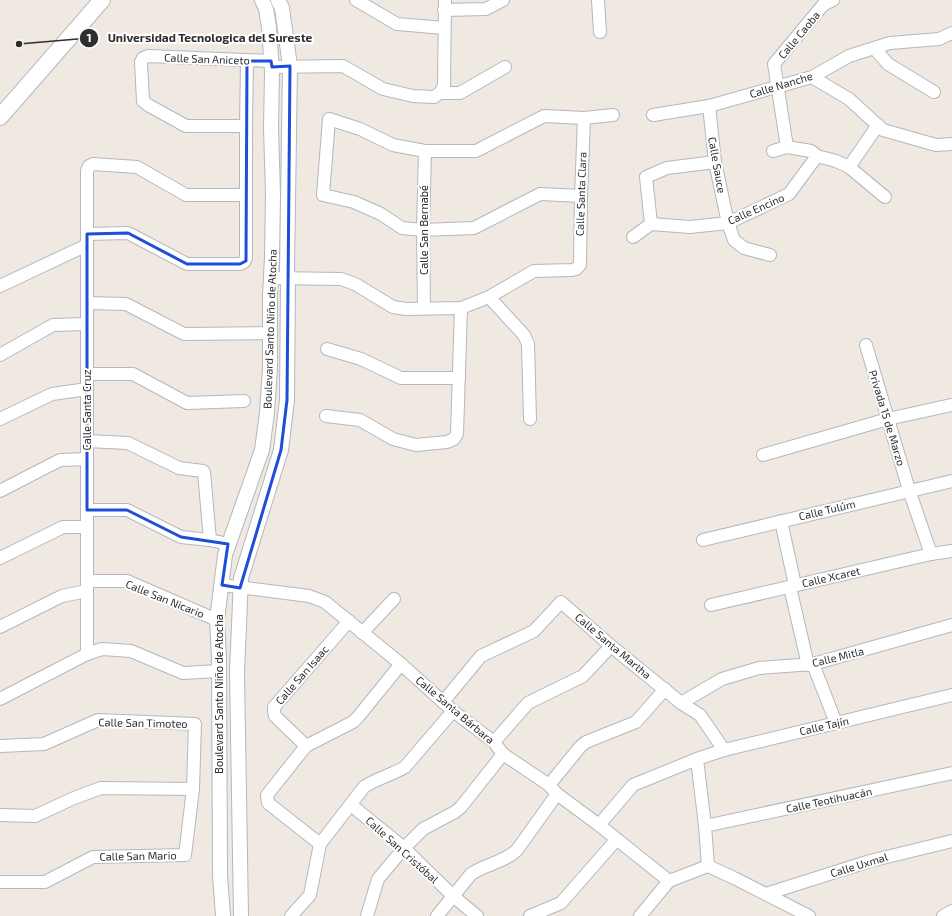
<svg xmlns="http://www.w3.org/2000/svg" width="952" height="916" font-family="'Exo 2',sans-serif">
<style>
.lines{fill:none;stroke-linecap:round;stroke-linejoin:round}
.minor-casing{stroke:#b4b7c1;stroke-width:14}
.tertiary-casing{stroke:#b4b7c1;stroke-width:16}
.secondary-casing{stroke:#b4b7c1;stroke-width:18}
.minor{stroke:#fff;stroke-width:12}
.tertiary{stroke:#fff;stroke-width:14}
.secondary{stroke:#fff;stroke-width:16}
.marked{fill:none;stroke:#1d4ed8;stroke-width:3;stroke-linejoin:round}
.labels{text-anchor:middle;stroke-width:4;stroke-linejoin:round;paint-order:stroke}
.street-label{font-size:11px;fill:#2e2e2e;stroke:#fff}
.leader{fill:none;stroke:#2e2e2e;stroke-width:1.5}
.callout-dot{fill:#2e2e2e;stroke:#fff;stroke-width:1.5}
.mark-label{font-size:12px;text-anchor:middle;font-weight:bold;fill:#fff}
.callout-label{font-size:12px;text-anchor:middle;font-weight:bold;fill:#2e2e2e;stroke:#fff;stroke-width:4;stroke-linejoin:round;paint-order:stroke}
</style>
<rect width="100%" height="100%" fill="#efe9e1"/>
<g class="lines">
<defs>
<g id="minor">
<path d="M356,0L397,24L444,28"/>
<path d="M598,0L600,32"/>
<path d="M444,10L486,9L503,0"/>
<path d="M874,48L888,64L934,92"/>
<path d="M272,67L343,66L383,89L413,96L434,97L440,93H460L505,67"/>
<path d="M812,77L849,99L883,130L936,145L952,144"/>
<path d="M440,93L444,86L445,0"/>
<path d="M709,106L715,162L728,223L734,240L744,248L770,255"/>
<path d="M653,115L709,106L812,77L849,56L890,43L939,39L952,33"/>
<path d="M246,126H186L148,105L143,101L141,62L143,58L148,56L271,61"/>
<path d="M787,147L774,64L823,5L833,0"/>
<path d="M773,151L787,147L811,151L817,156L836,161L849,167L885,197"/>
<path d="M849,167L878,125"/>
<path d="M581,196L540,194L474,228L423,230L402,228L381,214L354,202L323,195L329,119L360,129L393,145L425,151H476L544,116L584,118L613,115"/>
<path d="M651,224L690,227L728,223L789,194L817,156"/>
<path d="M651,224L646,177L667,168L715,162"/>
<path d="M87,234L128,233L187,264H240L244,262L246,258V126L247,61"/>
<path d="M633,237L651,224"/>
<path d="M271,278L341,279L355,284L393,307L406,309L461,308L489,297L534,271L572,270L576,269L580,265L581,196L584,118"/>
<path d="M0,286L87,245"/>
<path d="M489,297L524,335L528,344L530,419"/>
<path d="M87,303L126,304L184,334L270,333"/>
<path d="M424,308L423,230L425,151"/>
<path d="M866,345L909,490L931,554"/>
<path d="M327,349L361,359L401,378H459"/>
<path d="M0,355L53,325L87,324"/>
<path d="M87,374H133L187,403L244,401"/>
<path d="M326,416L360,420L393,439L416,445L447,442L454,439L457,434L461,308"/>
<path d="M0,419L52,394L87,389"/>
<path d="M87,441L128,443L179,468L203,471L204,472L210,540"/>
<path d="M763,455L888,419L951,405"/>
<path d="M0,491L60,460L87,459"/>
<path d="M87,510H127L181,537L210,540L228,544"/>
<path d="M781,521L795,585"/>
<path d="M703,540L952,481"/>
<path d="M0,558L63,527H87"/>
<path d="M87,581H127L217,620"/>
<path d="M222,585L309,596L325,602L401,664L453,711L494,742L503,754L549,785L557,794L599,825L669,881"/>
<path d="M790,587L808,665"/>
<path d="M711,605L931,554L952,551"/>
<path d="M0,627L62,596L87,591"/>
<path d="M362,633L394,599"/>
<path d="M87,654V171L89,166L93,164L137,167L186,195H246"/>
<path d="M813,664L836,723"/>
<path d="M0,699L87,654L102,649L131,651L183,673L219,671"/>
<path d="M443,702L481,656L534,631L561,602L611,646L681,703L700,715L724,750"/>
<path d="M681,703L722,679L759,668L813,664L952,625"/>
<path d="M494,742L528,703L583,676L611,646"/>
<path d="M0,746L44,744L98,720L195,724L193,789L185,855L93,857L45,882H0"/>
<path d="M306,746L275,716L274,711V707L349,621"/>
<path d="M697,759L705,826L708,866"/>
<path d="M549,785L580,747L586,742L636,722L665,689"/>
<path d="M351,805L404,848L453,896L477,916"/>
<path d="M0,815L35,816L74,798L101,788L193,789"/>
<path d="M599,825L633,785L697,759L724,750L952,695"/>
<path d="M705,826L952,773"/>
<path d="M320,844L268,803L267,795L306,746L353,722L358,717L401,664"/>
<path d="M669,881L708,866L734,878L809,916"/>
<path d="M766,894L870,861L952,841"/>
<path d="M291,916L310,895L320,844L364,787C377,778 392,775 405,767L453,711"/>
<path d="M367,916L378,879L404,848L423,829L455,812L461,807L503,754"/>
<path d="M437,916L471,874C486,864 505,862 517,850L557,794"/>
<path d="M530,916L561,903L616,840"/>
<path d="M640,916L669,881"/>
<path d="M943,916L952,911"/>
</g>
<g id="tertiary">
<path d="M223,916L220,875L219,658L217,620L225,555L262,450L267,413L270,368V295L272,257L273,194L271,128L272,72L269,27L266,9L262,0"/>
<path d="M241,916L237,672L241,578L281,450L287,400L288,279L287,270L290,66L282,8L278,0"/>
</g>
<path id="secondary" d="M0,117L102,0"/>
</defs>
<use href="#minor" class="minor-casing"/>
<use href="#tertiary" class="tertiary-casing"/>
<use href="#secondary" class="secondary-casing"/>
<use href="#minor" class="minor"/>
<use href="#tertiary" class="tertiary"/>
<use href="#secondary" class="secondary"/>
</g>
<path class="marked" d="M247,61H271L272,67L290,66L287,400L281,450L240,588L222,585L228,544L181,537L127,510H87V234L128,233L187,264H240L246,261Z"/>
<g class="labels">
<g class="street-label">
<text transform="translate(799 35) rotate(-50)" y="4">Calle Caoba</text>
<text transform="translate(207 59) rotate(2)" y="4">Calle San Aniceto</text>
<text transform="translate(781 85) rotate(-17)" y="4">Calle Nanche</text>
<text transform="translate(717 165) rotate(80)" y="4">Calle Sauce</text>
<text transform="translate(581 194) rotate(-88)" y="4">Calle Santa Clara</text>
<text transform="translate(756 209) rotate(-24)" y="4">Calle Encino</text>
<text transform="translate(424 230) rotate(-90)" y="4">Calle San Bernabé</text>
<text transform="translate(270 329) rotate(-88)" y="4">Boulevard Santo Niño de Atocha</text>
<text transform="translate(87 410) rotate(-90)" y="4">Calle Santa Cruz</text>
<text transform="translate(887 418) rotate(73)" y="4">Privada 15 de Marzo</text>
<text transform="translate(827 510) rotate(-13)" y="4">Calle Tulúm</text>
<text transform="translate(831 577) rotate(-13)" y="4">Calle Xcaret</text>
<text transform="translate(165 599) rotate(22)" y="4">Calle San Nicario</text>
<text transform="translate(613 646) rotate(40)" y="4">Calle Santa Martha</text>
<text transform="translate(838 657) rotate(-14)" y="4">Calle Mitla</text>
<text transform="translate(302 675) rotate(-49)" y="4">Calle San Isaac</text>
<text transform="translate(219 694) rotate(-90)" y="4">Boulevard Santo Niño de Atocha</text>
<text transform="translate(455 710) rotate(40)" y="4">Calle Santa Bárbara</text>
<text transform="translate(143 723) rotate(1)" y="4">Calle San Timoteo</text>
<text transform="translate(824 726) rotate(-13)" y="4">Calle Tajín</text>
<text transform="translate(829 800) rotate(-12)" y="4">Calle Teotihuacán</text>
<text transform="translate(402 850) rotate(42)" y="4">Calle San Cristóbal</text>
<text transform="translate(138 856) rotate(-1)" y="4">Calle San Mario</text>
<text transform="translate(859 865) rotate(-17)" y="4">Calle Uxmal</text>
</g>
</g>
<path class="leader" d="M19 44L89 38"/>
<g class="callout-dot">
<circle cx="19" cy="44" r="4"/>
<circle cx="89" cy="38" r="10"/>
</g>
<g class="mark-label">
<text x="89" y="42">1</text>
</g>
<g class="callout-label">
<text x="210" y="42">Universidad Tecnologica del Sureste</text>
</g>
</svg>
